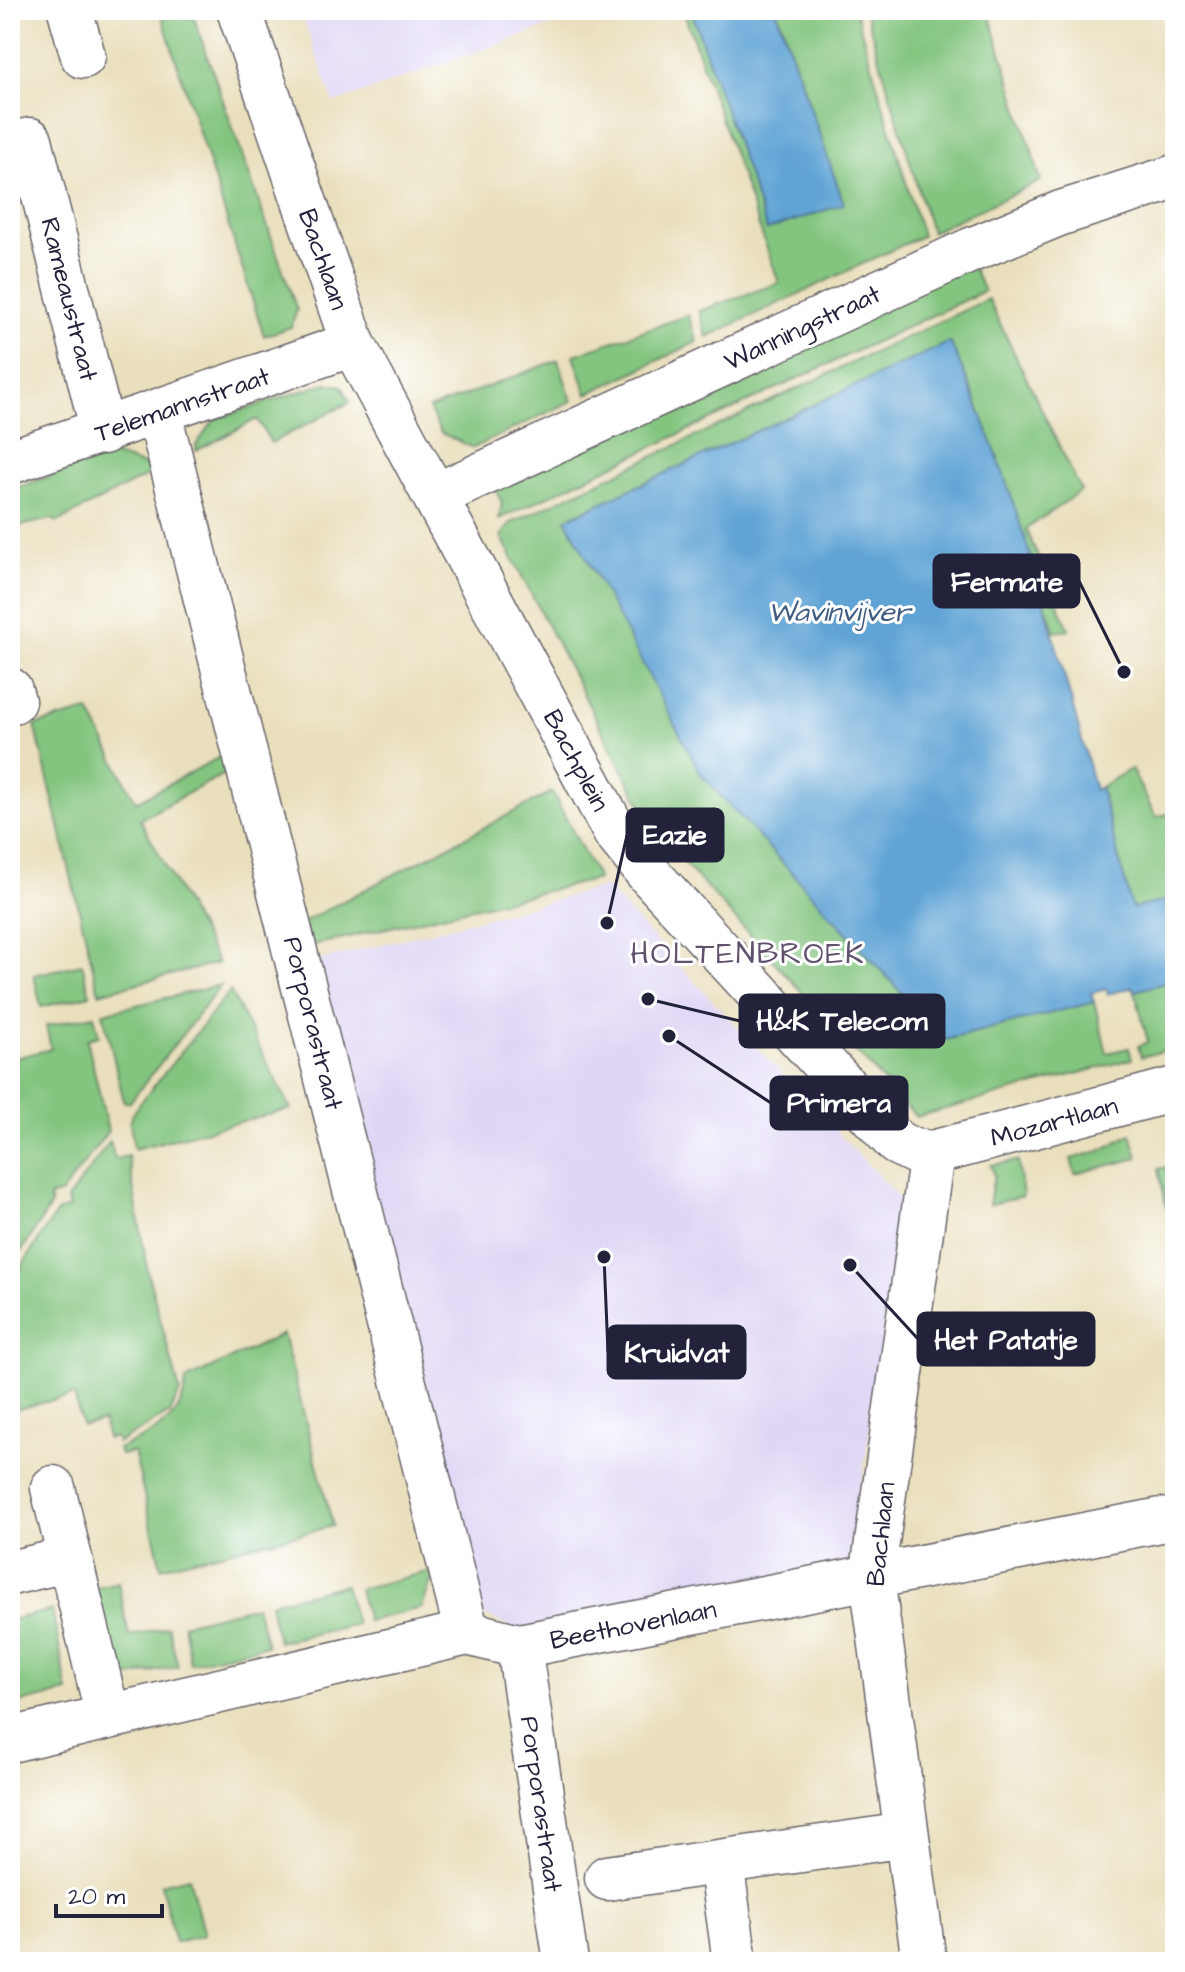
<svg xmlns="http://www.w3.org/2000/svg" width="1185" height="1972" viewBox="0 0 1185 1972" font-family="'Architects Daughter',sans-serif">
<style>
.built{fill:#dfd5f5}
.green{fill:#83c57f;stroke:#52745d;stroke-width:2}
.water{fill:#60a4d5;stroke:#416388;stroke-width:2}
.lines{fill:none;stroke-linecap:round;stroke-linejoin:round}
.minor-casing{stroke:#686468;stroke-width:47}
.minor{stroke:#fff;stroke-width:44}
.labels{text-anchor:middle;stroke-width:6;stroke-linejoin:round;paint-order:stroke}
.street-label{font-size:26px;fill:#22223b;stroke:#fff}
.water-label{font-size:28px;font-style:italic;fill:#3e5c80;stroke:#fff}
.quarter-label{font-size:30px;letter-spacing:2px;fill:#60516d;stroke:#fff}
.leader{fill:none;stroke:#22223b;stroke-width:3}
.callout-dot{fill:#22223b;stroke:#fff;stroke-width:3}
.callout{fill:#22223b;stroke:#22223b;stroke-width:3}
.callout-label{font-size:28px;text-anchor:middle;font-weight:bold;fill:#fff}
</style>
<rect width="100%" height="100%" fill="#fff"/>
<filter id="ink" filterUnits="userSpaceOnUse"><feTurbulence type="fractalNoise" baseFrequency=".0125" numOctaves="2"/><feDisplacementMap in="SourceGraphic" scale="16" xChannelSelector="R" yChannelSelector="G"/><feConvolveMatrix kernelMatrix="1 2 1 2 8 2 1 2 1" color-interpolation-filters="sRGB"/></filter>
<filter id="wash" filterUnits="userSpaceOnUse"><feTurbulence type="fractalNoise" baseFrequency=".006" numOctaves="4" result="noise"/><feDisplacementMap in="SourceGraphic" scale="32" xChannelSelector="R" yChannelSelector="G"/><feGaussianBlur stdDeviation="1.8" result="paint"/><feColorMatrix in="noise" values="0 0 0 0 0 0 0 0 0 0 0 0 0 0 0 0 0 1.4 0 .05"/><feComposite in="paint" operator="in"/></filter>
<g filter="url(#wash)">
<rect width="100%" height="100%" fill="#e9dfbc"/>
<path class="built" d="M300,10H594L334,103Z
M605,887L903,1202L849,1569L520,1632L483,1614L314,962Z"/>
<path class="green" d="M160,10H191L297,310L291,327L264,336Z
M683,10H691L767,230L843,203L777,10H855L922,236L707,337L699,311L779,283Z
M865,10H988L1041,181L931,232Z
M968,258L984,291L499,519L502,503L492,482Z
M988,299L1081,491L1026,529L1069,629L1055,632L975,397L950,342L566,519L945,1040L1094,1002L1107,1053L1129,1048L1132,1059L916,1117L654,830L501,536L511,523Z
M688,315L697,342L587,394L574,355Z
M558,360L572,401L473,448L441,433L429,409Z
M326,383L342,386L350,402L271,443L257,419L196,451V445L215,419Z
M112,455L145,465L150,474L58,522L52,519L10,528V490Z
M89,711L136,802L231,751L235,768L140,819L218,963L99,993L35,725Z
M1131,769L1156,817L1175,812V899L1132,908L1100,787Z
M552,792L598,879L309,946L303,922Z
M82,964L90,995L41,1007L34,975Z
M1175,980V1048L1141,1057L1138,1046L1148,1042L1135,991Z
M221,985L130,1102H124L103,1013Z
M230,991L291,1109L134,1149L130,1123L134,1111Z
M94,1015L99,1036L87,1039L108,1131L62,1193L49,1197L51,1205L10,1269V1059L51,1049L46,1026Z
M1131,1134L1138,1158L1075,1174L1071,1159L1100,1151Z
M110,1141L115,1159L128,1156L148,1274L180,1392L170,1413L117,1443L115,1437L107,1439L103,1421L82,1426L74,1395L10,1411V1284L57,1212L69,1208L67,1200Z
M1018,1161L1023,1196L989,1205L994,1174L991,1165Z
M1175,1165V1254L1159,1169Z
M283,1334L333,1526L161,1567L134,1452L120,1455L118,1449C152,1435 185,1420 186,1380Z
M431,1571L432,1578L422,1608L367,1621L359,1589Z
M118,1582L129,1636L168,1627L178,1666L112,1681L89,1589Z
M345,1585L356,1624L278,1642L270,1603Z
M256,1606L267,1645L190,1663L183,1624Z
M52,1610L68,1692L10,1705V1620Z
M189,1877L204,1935L175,1942L161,1884Z"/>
<path class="water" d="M691,10H776L844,204L767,230Z
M950,342C1017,486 1055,639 1095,790L1100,787L1132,908L1175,899V980L1135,991L1133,987L1108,994L1107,989L1091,993L1094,1002L945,1040L701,774L566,519Z"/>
</g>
<g filter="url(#ink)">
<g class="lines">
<g class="minor-casing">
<path id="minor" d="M70,10L83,56
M239,10L353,344L615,832L648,873L897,1143L914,1151L932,1153L1175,1089
M10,145L30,140L103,432
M159,413L467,1633
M10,462L353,344
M437,495L971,250L1061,213L1175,177
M10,690L13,701
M53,1488L108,1717
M10,1573L70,1559
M519,1646L566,1962
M10,1740L467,1633L519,1646L1161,1520
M721,1862L735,1962
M607,1878L906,1835
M924,1962L872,1578L932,1153"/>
</g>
<use href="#minor" class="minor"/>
</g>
</g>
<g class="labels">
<g class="street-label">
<text transform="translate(324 259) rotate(71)" y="9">Bachlaan</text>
<text transform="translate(70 299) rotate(76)" y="9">Rameaustraat</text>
<text transform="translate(802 327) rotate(-25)" y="9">Wanningstraat</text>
<text transform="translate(182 404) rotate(-19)" y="9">Telemannstraat</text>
<text transform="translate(577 760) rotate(62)" y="9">Bachplein</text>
<text transform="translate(314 1023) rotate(76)" y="9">Porporastraat</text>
<text transform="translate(1054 1121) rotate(-15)" y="9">Mozartlaan</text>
<text transform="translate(880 1534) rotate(-84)" y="9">Bachlaan</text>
<text transform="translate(633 1624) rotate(-11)" y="9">Beethovenlaan</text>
<text transform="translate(542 1804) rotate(82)" y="9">Porporastraat</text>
</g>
<g class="water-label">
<text x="839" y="621">Wavinvijver</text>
</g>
<g class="quarter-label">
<text x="748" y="963">HOLTENBROEK</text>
</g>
</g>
<path class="leader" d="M1124 672L1079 581M607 923L627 835M648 999L740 1021M669 1036L771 1103M850 1265L918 1339M604 1257L608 1352"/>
<g class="callout-dot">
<circle cx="1124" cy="672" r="8"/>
<circle cx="607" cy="923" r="8"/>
<circle cx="648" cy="999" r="8"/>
<circle cx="669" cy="1036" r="8"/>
<circle cx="850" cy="1265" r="8"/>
<circle cx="604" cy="1257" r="8"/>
</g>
<g class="callout">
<rect x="934" y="555" width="145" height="52" rx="8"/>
<rect x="627" y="809" width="96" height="52" rx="8"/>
<rect x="740" y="995" width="204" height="52" rx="8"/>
<rect x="771" y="1077" width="136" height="52" rx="8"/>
<rect x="918" y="1313" width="176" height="52" rx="8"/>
<rect x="608" y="1326" width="137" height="52" rx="8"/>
</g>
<g class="callout-label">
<text x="1007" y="591">Fermate</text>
<text x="675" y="844">Eazie</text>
<text x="842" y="1030">H&amp;K Telecom</text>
<text x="839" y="1112">Primera</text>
<text x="1006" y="1349">Het Patatje</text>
<text x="677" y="1362">Kruidvat</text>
</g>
<rect width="1185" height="1972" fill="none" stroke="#fff" stroke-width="40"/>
<path d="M56 1904v12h106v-12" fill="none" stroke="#22223b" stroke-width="4"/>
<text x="68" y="1904" font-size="24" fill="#22223b" stroke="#ffffff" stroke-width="6" paint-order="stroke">20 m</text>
</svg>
